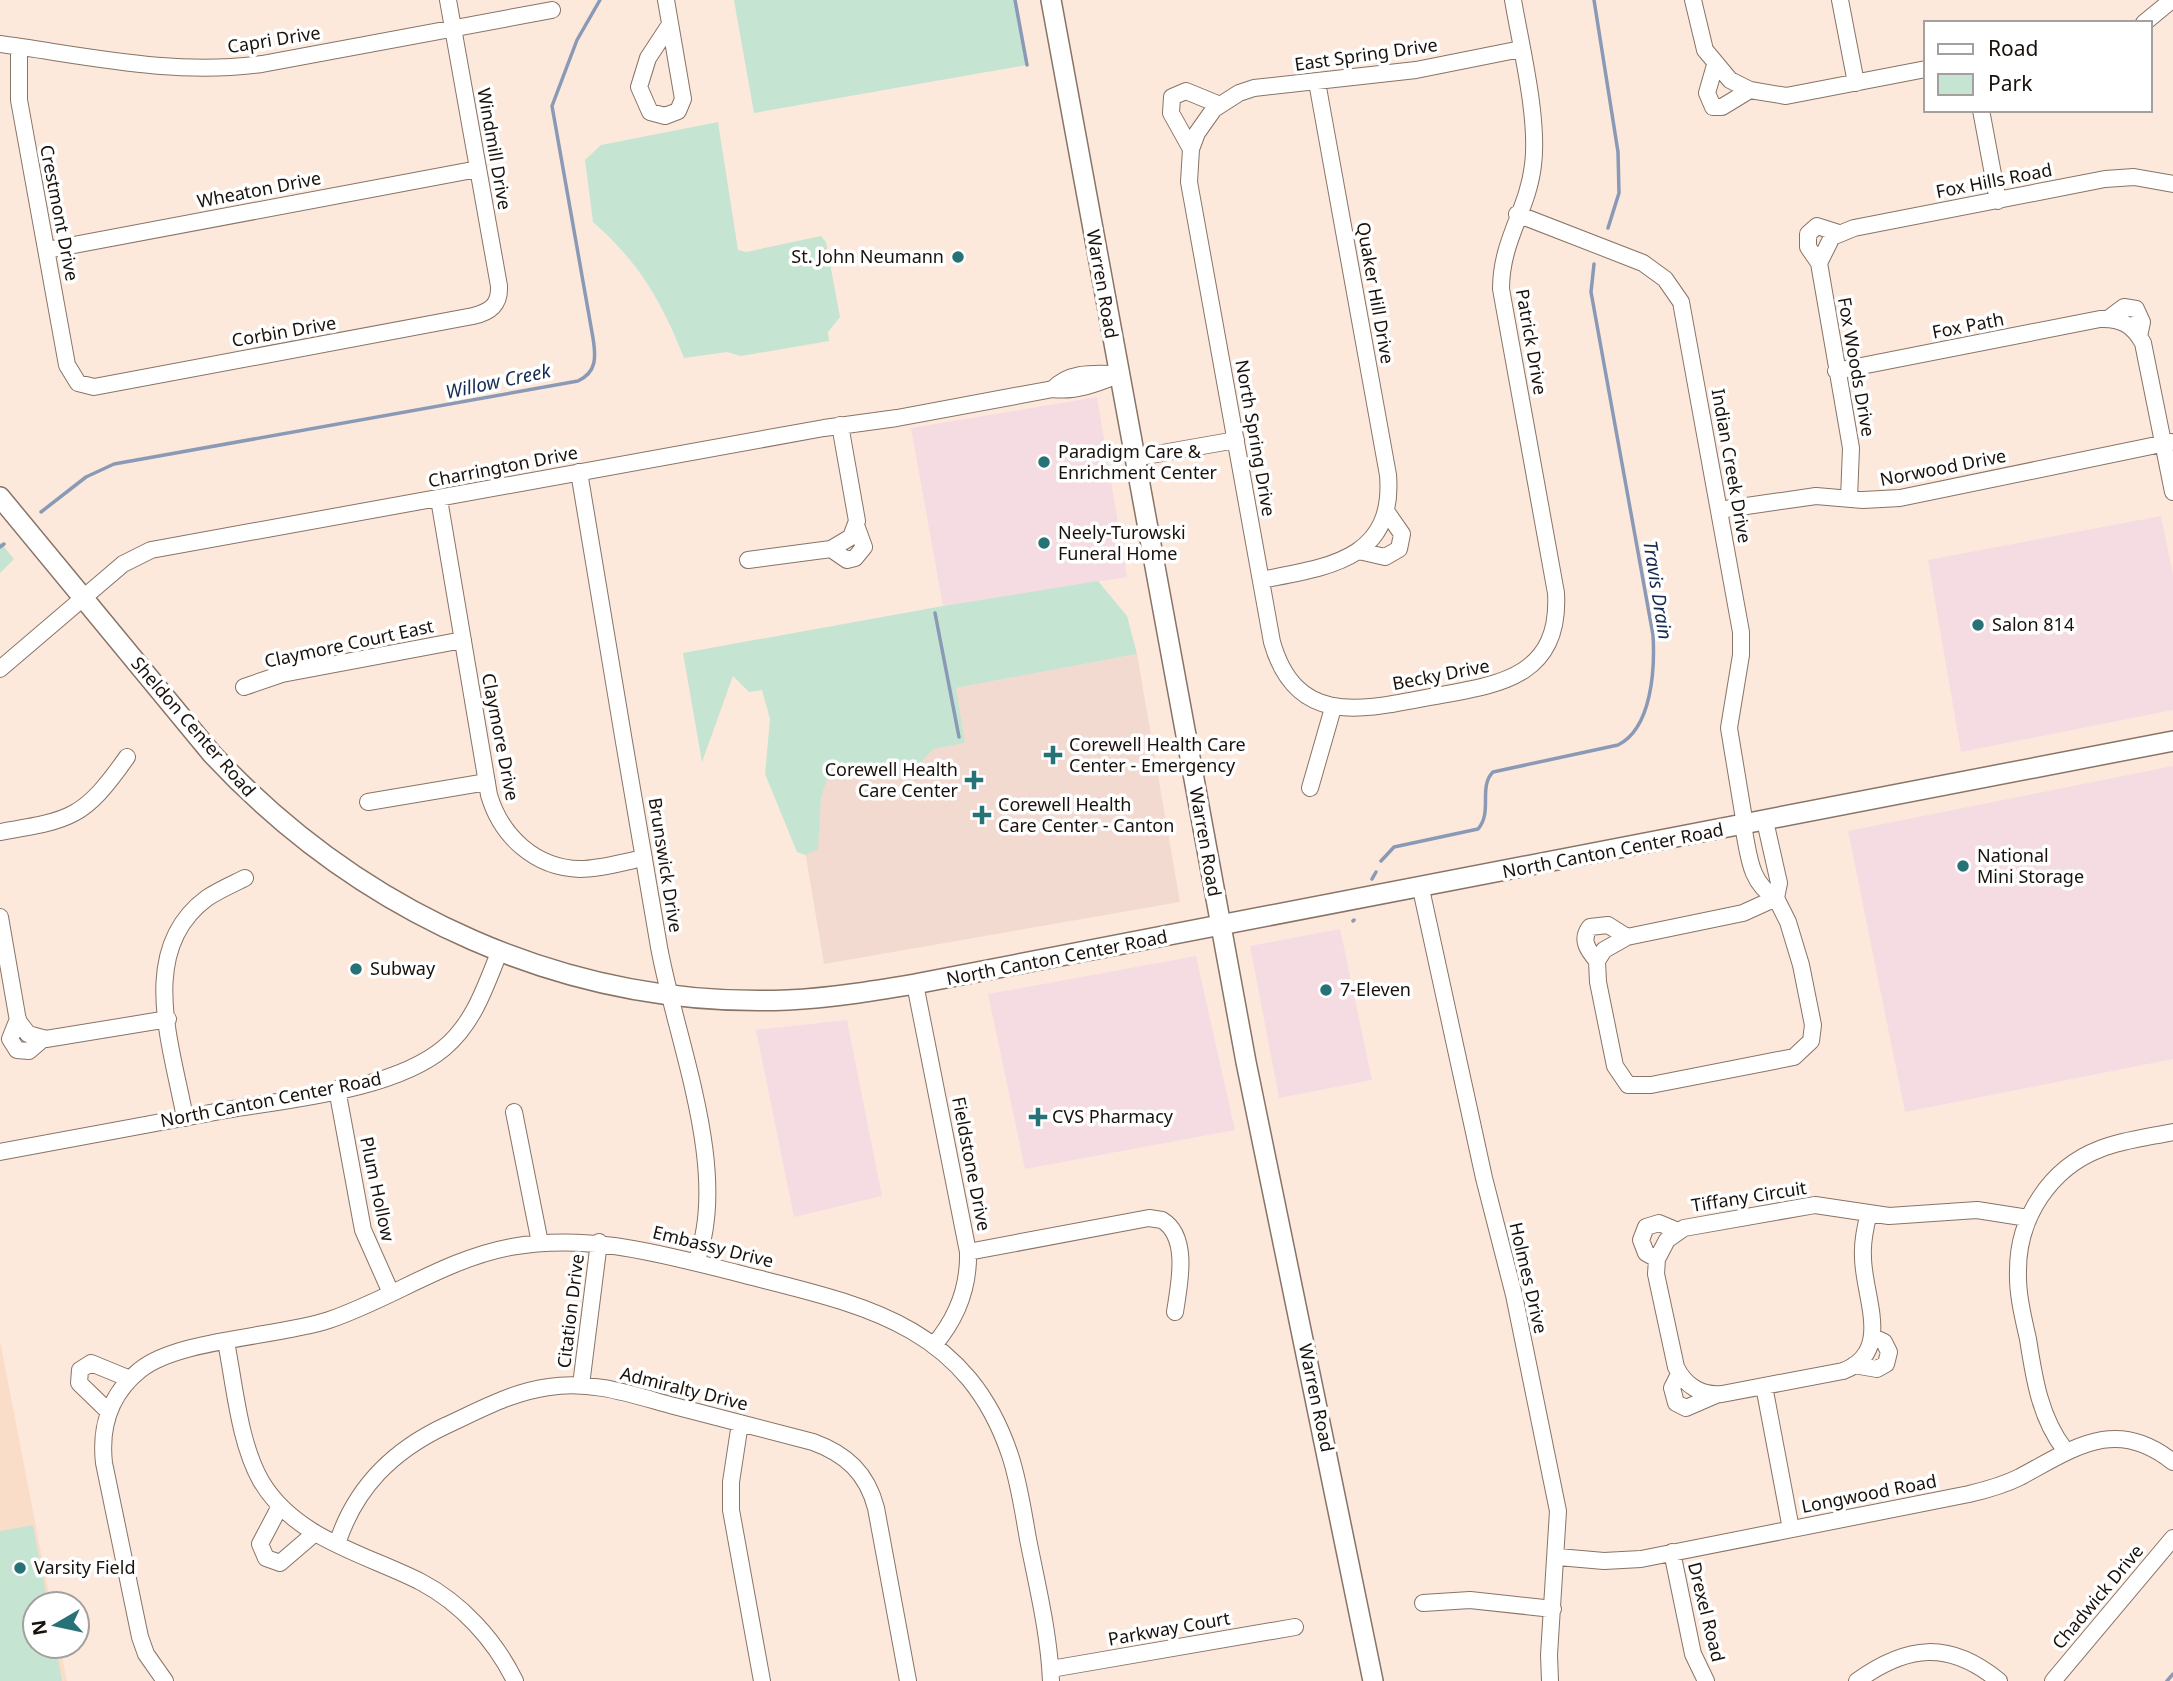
<svg xmlns="http://www.w3.org/2000/svg" width="2173" height="1681" viewBox="0 0 2173 1681" font-family="'Noto Sans',sans-serif">
<style>
.commercial{fill:#f5dce3}
.built{fill:#faddc8}
.medical{fill:#f2dad0}
.green{fill:#c5e5d2}
.lines{fill:none;stroke-linecap:round;stroke-linejoin:round}
.stream{stroke:#8a9ab6;stroke-width:3.5}
.minor-casing{stroke:#887466;stroke-width:18}
.major-casing{stroke:#887466;stroke-width:22}
.minor{stroke:#fff;stroke-width:16}
.major{stroke:#fff;stroke-width:19}
.poi-dot{fill:#277276;stroke:#fff;stroke-width:2.5}
.labels{text-anchor:middle;stroke-width:7;stroke-linejoin:round;paint-order:stroke}
.street-label{font-size:18px;fill:#19120c;stroke:#fff}
.poi-label{font-size:18px;fill:#19120c;stroke:#fff;text-anchor:start}
.water-label{font-size:19px;font-style:italic;fill:#152a51;stroke:#fff}
</style>
<rect width="100%" height="100%" fill="#fce9dc"/>
<path class="commercial" d="M1097,397L1127,577L943,606L911,428Z
M2161,516L2173,575V710L1961,752L1928,560Z
M2173,766V1059L1905,1112L1848,831Z
M1340,929L1372,1080L1279,1098L1250,946Z
M1196,956L1235,1130L1025,1169L988,994Z
M847,1020L882,1196L794,1217L756,1030Z"/>
<path class="built" d="M0,1341L51,1604H35V1646H60L67,1681H0Z"/>
<path class="medical" d="M1137,654L1180,902L824,964L792,774L964,743L955,688Z"/>
<path class="green" d="M734,0H1015L1027,65L754,113Z
M718,122L738,250L746,252L821,236L826,242L840,317L828,332L829,341L741,356L727,352L684,358C662,302 639,262 593,222L585,160L601,145Z
M0,542L14,559L0,573Z
M1098,581L1127,616L1137,654L956,688L965,743L933,749L906,779L874,768H831L821,797L818,849L805,855L797,852L765,774L770,719L762,690L749,692L733,676L702,762L683,653L943,606Z
M33,1525L48,1604H35V1646H56L62,1681H0V1531Z"/>
<g class="lines">
<path class="stream" d="M1015,0L1027,65
M1594,0L1618,152L1619,193L1608,228
M41,512L86,477L114,464L578,381C597,372 596,357 593,338L552,106L577,40L600,0
M0,547L4,544
M935,613L959,737
M1381,861L1394,847L1478,829C1493,812 1478,787 1493,772L1618,745C1652,728 1655,669 1653,635L1591,292L1594,264
M1372,879L1376,872
M1353,921L1354,920
M2167,1681L2173,1674"/>
<g class="minor-casing">
<path id="minor" d="M666,0L683,99L678,111L665,116L650,112L639,87L648,58L669,26
M1513,0C1521,47 1539,119 1533,165C1528,210 1501,240 1501,289L1556,593C1561,679 1496,685 1430,697C1362,710 1296,727 1272,642L1189,182L1191,149L1197,133L1214,109L1239,93L1254,88L1416,70L1521,49
M1693,0L1705,50L1730,80L1750,90L1786,96L1926,69
M1840,0L1856,83
M2144,23L2172,0
M0,44C88,56 173,76 262,64L552,10
M19,47V100L67,365L78,383L94,387L473,316C490,312 500,305 499,286L448,0
M1715,65L1707,93L1713,107H1722L1750,90
M1981,110L1998,201
M1191,149L1171,113L1172,97L1186,91L1220,105
M1517,214L1643,263L1665,279L1681,302L1741,632V655L1729,728L1745,825
M47,250L478,169
M1819,263L1808,247V234L1817,226L1839,233
M2108,319L2124,307L2136,309L2142,322L2139,336
M1836,371L2100,319C2121,318 2133,325 2143,343L2173,492
M1053,389C1068,373 1090,373 1112,374
M1134,458L1236,440
M579,472C606,630 631,789 659,947C676,1041 731,1171 696,1262
M439,499L489,795C501,836 535,868 580,869C601,869 623,862 644,858
M1849,499L1851,448L1819,263L1832,237L1854,228L2105,179L2134,177L2173,184
M1719,510L1816,496L1863,500L1900,498L2171,442
M831,549L847,560L855,558L864,547L856,525
M1359,551L1385,557L1399,549L1402,534L1386,511
M748,560L831,549L851,537L857,521L840,425
M1261,580C1326,567 1395,561 1388,475L1317,82
M0,669L123,564L151,550L824,428L897,418L1053,389C1076,392 1098,383 1118,375
M244,687L282,674L463,640
M1310,788L1333,708
M368,802L487,782
M1765,821L1779,883L1776,898L1788,922L1801,965L1813,1025L1811,1041L1794,1057L1651,1085H1628L1615,1066L1598,982L1597,961L1604,950L1627,937L1743,913L1776,898
M1743,826C1749,854 1749,883 1776,898
M0,832C72,820 84,818 127,757
M1421,889L1484,1178L1514,1295L1558,1511L1549,1655L1550,1681
M0,917L18,1021L28,1034L46,1039L168,1019
M1597,961C1588,950 1580,940 1590,927L1608,925L1627,937
M915,984L968,1252C969,1288 957,1318 934,1345
M18,1019L10,1039L17,1050L29,1051L43,1039
M337,1089L363,1230L391,1293
M514,1112L540,1243
M185,1118C172,1046 136,950 207,898C219,890 233,884 245,878
M0,1152C75,1138 150,1124 226,1110C290,1099 394,1090 444,1048C474,1023 485,987 499,953
M1869,1213C1865,1228 1862,1242 1863,1257C1863,1296 1894,1352 1843,1371L1722,1394C1702,1396 1685,1386 1676,1367L1656,1274L1657,1259L1667,1240L1684,1228L1815,1205L1889,1216L1977,1210L2028,1218
M968,1252L1149,1218L1162,1220C1190,1237 1179,1285 1175,1312
M1657,1259L1646,1253L1641,1240L1646,1227L1659,1223L1678,1231
M226,1342C235,1387 239,1442 261,1481C295,1539 366,1554 421,1582C461,1603 495,1640 515,1681
M1854,1365L1877,1369L1886,1364L1889,1352L1884,1342L1873,1337
M1679,1374L1672,1388L1676,1403L1686,1408L1716,1395
M581,1385L599,1242
M1764,1386L1791,1529
M109,1412L79,1383L80,1370L91,1363L130,1379
M740,1423L731,1482V1510L762,1681
M2065,1450C2040,1418 2034,1378 2028,1339C2023,1317 2017,1293 2018,1270C2018,1218 2050,1168 2100,1149C2123,1140 2149,1137 2173,1132
M280,1506L260,1544L266,1558L280,1563L315,1533
M337,1544C355,1488 392,1451 445,1426C478,1411 511,1392 549,1387C592,1380 633,1395 674,1406C720,1418 767,1430 813,1442C846,1454 867,1473 876,1508L908,1681
M1672,1552L1693,1654L1706,1681
M1558,1557L1604,1561L1641,1559L1969,1494C1986,1490 2004,1485 2020,1477C2074,1448 2116,1416 2173,1462
M1423,1603L1470,1600L1553,1609
M1051,1669L1295,1627
M165,1681L146,1654L140,1637L104,1463C100,1427 110,1394 140,1370C178,1339 278,1337 329,1320C391,1299 446,1259 511,1247C590,1233 661,1254 737,1273C857,1304 965,1321 1010,1455C1019,1482 1023,1511 1028,1539C1037,1585 1049,1633 1051,1681
M1857,1681C1907,1645 1949,1640 1999,1681
M2053,1681L2173,1538"/>
</g>
<g class="major-casing">
<path id="major" d="M1051,0L1246,1062L1373,1681
M0,497L212,754C361,914 568,1009 788,1000C831,998 873,991 915,984L2173,741"/>
</g>
<use href="#minor" class="minor"/>
<use href="#major" class="major"/>
</g>
<g class="poi-dot">
<circle cx="958" cy="257" r="7"/>
<circle cx="1044" cy="462" r="7"/>
<circle cx="1044" cy="543" r="7"/>
<circle cx="1978" cy="625" r="7"/>
<path d="M1049.5 744.5h7v7h7v7h-7v7h-7v-7h-7v-7h7z"/>
<path d="M970.5 769.5h7v7h7v7h-7v7h-7v-7h-7v-7h7z"/>
<path d="M978.5 804.5h7v7h7v7h-7v7h-7v-7h-7v-7h7z"/>
<circle cx="1963" cy="866" r="7"/>
<circle cx="356" cy="969" r="7"/>
<circle cx="1326" cy="990" r="7"/>
<path d="M1034.5 1106.5h7v7h7v7h-7v7h-7v-7h-7v-7h7z"/>
<circle cx="20" cy="1568" r="7"/>
</g>
<g class="labels">
<g class="street-label">
<text transform="translate(274 40) rotate(-9)" y="6">Capri Drive</text>
<text transform="translate(1366 55) rotate(-8)" y="6">East Spring Drive</text>
<text transform="translate(494 149) rotate(80)" y="6">Windmill Drive</text>
<text transform="translate(1994 181) rotate(-11)" y="6">Fox Hills Road</text>
<text transform="translate(259 190) rotate(-11)" y="6">Wheaton Drive</text>
<text transform="translate(59 213) rotate(79)" y="6">Crestmont Drive</text>
<text transform="translate(1102 284) rotate(80)" y="6">Warren Road</text>
<text transform="translate(1375 293) rotate(80)" y="6">Quaker Hill Drive</text>
<text transform="translate(1968 326) rotate(-11)" y="6">Fox Path</text>
<text transform="translate(284 332) rotate(-10)" y="6">Corbin Drive</text>
<text transform="translate(1531 342) rotate(80)" y="6">Patrick Drive</text>
<text transform="translate(1856 367) rotate(80)" y="6">Fox Woods Drive</text>
<text transform="translate(1255 438) rotate(80)" y="6">North Spring Drive</text>
<text transform="translate(1731 466) rotate(80)" y="6">Indian Creek Drive</text>
<text transform="translate(503 467) rotate(-11)" y="6">Charrington Drive</text>
<text transform="translate(1943 468) rotate(-11)" y="6">Norwood Drive</text>
<text transform="translate(349 644) rotate(-12)" y="6">Claymore Court East</text>
<text transform="translate(1441 675) rotate(-11)" y="6">Becky Drive</text>
<text transform="translate(193 727) rotate(49)" y="6">Sheldon Center Road</text>
<text transform="translate(500 737) rotate(79)" y="6">Claymore Drive</text>
<text transform="translate(1205 842) rotate(80)" y="6">Warren Road</text>
<text transform="translate(1613 851) rotate(-11)" y="6">North Canton Center Road</text>
<text transform="translate(665 865) rotate(81)" y="6">Brunswick Drive</text>
<text transform="translate(1057 958) rotate(-11)" y="6">North Canton Center Road</text>
<text transform="translate(271 1100) rotate(-11)" y="6">North Canton Center Road</text>
<text transform="translate(971 1164) rotate(79)" y="6">Fieldstone Drive</text>
<text transform="translate(377 1189) rotate(78)" y="6">Plum Hollow</text>
<text transform="translate(1749 1197) rotate(-9)" y="6">Tiffany Circuit</text>
<text transform="translate(713 1247) rotate(14)" y="6">Embassy Drive</text>
<text transform="translate(1528 1278) rotate(77)" y="6">Holmes Drive</text>
<text transform="translate(571 1311) rotate(-83)" y="6">Citation Drive</text>
<text transform="translate(684 1389) rotate(14)" y="6">Admiralty Drive</text>
<text transform="translate(1316 1398) rotate(78)" y="6">Warren Road</text>
<text transform="translate(1869 1494) rotate(-11)" y="6">Longwood Road</text>
<text transform="translate(2098 1597) rotate(-50)" y="6">Chadwick Drive</text>
<text transform="translate(1706 1612) rotate(76)" y="6">Drexel Road</text>
<text transform="translate(1169 1629) rotate(-10)" y="6">Parkway Court</text>
</g>
<g class="poi-label">
<text x="944" y="263" text-anchor="end">St. John Neumann</text>
<text x="1058" y="458">Paradigm Care &amp;<tspan x="1058" dy="21">Enrichment Center</tspan></text>
<text x="1058" y="539">Neely-Turowski<tspan x="1058" dy="21">Funeral Home</tspan></text>
<text x="1992" y="631">Salon 814</text>
<text x="1069" y="751">Corewell Health Care<tspan x="1069" dy="21">Center - Emergency</tspan></text>
<text x="958" y="776" text-anchor="end">Corewell Health<tspan x="958" dy="21">Care Center</tspan></text>
<text x="998" y="811">Corewell Health<tspan x="998" dy="21">Care Center - Canton</tspan></text>
<text x="1977" y="862">National<tspan x="1977" dy="21">Mini Storage</tspan></text>
<text x="370" y="975">Subway</text>
<text x="1340" y="996">7-Eleven</text>
<text x="1052" y="1123">CVS Pharmacy</text>
<text x="34" y="1574">Varsity Field</text>
</g>
<g class="water-label">
<text transform="translate(498 381) rotate(-12)" y="7">Willow Creek</text>
<text transform="translate(1658 590) rotate(81)" y="7">Travis Drain</text>
</g>
</g>
<rect x="1924" y="21" width="228" height="91" fill="#ffffff" stroke="#a3a09e" stroke-width="2"/>
<rect x="1938" y="44" width="35" height="10" fill="#ffffff" stroke="#a3a09e" stroke-width="2"/>
<text x="1988" y="56" font-size="21" fill="#19120c">Road</text>
<rect x="1938" y="74" width="35" height="21" fill="#c5e5d2" stroke="#a3a09e" stroke-width="2"/>
<text x="1988" y="91" font-size="21" fill="#19120c">Park</text>
<g transform="translate(56 1625) rotate(261)"><circle r="33" fill="#ffffff" stroke="#a3a09e" stroke-width="2"/>
<path d="M0-5L12 26L0 18L-12 26Z" fill="#277276"/>
<text y="-10" font-size="19" font-weight="bold" text-anchor="middle" fill="#19120c">N</text>
</g>
</svg>
